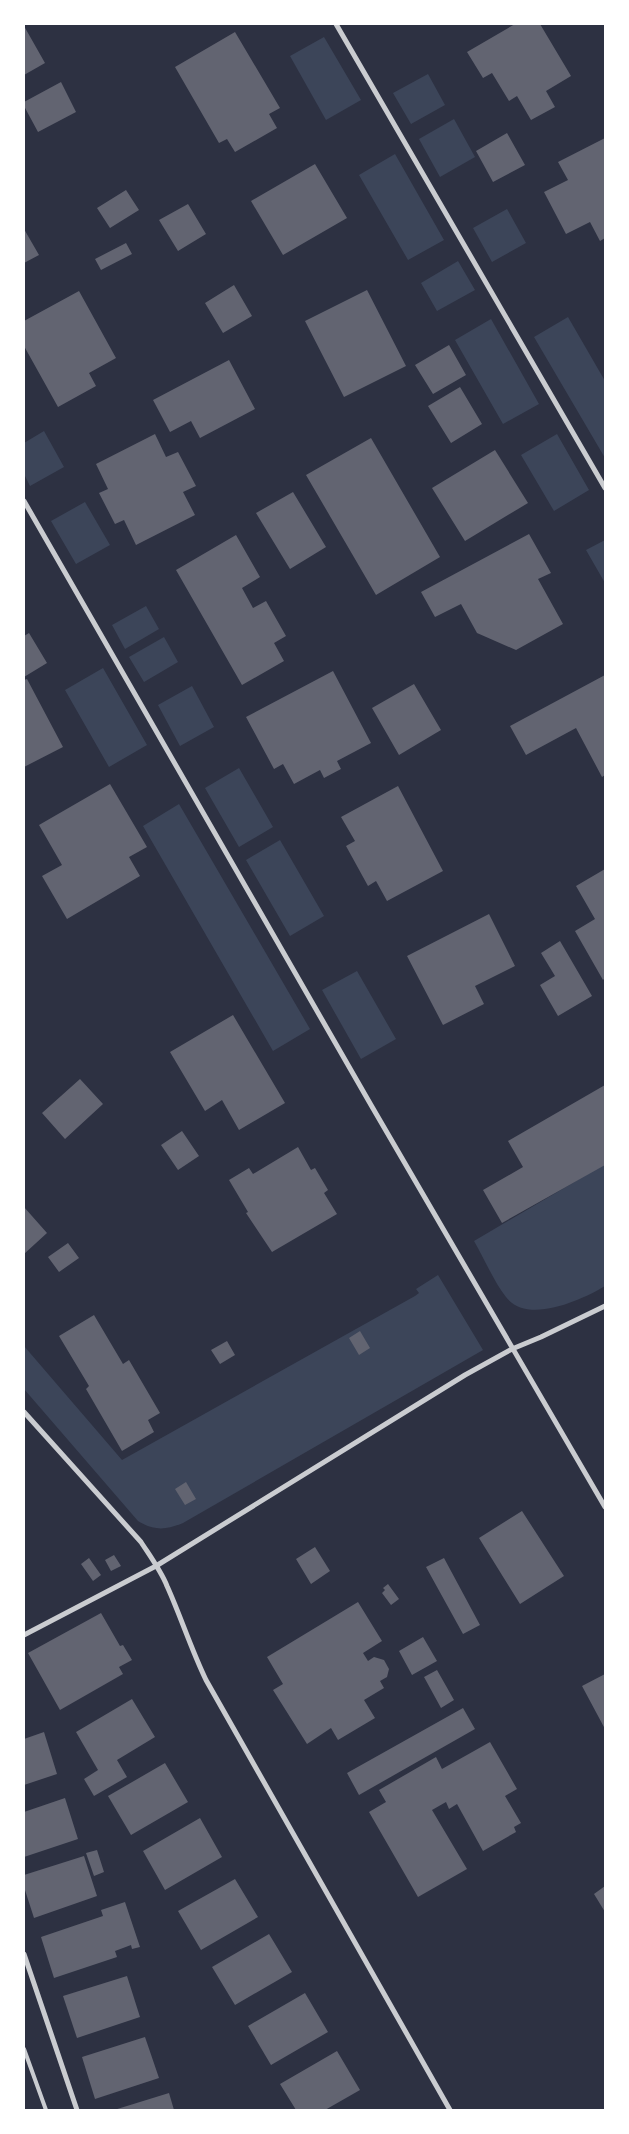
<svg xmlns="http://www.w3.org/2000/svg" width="629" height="2134" viewBox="0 0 629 2134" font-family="'Roboto Condensed',sans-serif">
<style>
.green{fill:#3c4559}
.building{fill:#626471}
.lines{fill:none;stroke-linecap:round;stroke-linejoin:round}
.service{stroke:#caccd0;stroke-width:4}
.minor{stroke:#caccd0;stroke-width:5}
</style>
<rect width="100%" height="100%" fill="#2d3142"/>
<path class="green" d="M324,37L361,100L326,120L290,56Z
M428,74L445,105L411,124L393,93Z
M454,119L475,157L440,177L419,139Z
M395,154L444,240L408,260L359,175Z
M507,209L526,243L492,262L473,228Z
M458,261L475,290L437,311L421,283Z
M568,317L605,381V458L534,337Z
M491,319L539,404L503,424L455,340Z
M44,431L64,467L30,486L24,474V443Z
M557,434L589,490L554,511L521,455Z
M85,502L110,545L76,564L51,521Z
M605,540V583L586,550Z
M146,606L159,629L125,649L112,625Z
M164,637L178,662L144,682L129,657Z
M103,668L147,745L109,767L65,690Z
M192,686L214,727L180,746L158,705Z
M239,768L273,827L239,847L205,788Z
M179,804L310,1029L273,1051L143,826Z
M280,840L324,916L290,936L246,860Z
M357,971L396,1039L361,1059L322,990Z
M605,1164V1286C582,1300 527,1325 506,1297C494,1282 484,1258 474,1241Z
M438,1275L483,1350L183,1523C166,1530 154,1531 138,1521L24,1389V1346L122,1460L415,1296L419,1293L416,1289Z"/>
<path class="building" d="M515,24H540L571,76L546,91L555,107L531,120L517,96L509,101L492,73L483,78L467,52Z
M24,26L45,63L24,75Z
M235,32L280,108L269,114L277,128L235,152L227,139L219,143L175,67Z
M61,82L76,112L38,132L24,106V102Z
M507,133L525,165L493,182L476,151Z
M605,138V238L600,241L590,222L566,234L544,192L568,180L558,162Z
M315,164L347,218L283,255L251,201Z
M126,190L139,210L110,228L97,208Z
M188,204L206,234L178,251L159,220Z
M24,229L39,255L24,263Z
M126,243L132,254L101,270L95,259Z
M234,285L252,316L223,333L205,303Z
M367,290L406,366L344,397L305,321Z
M79,291L116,358L89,373L96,386L58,407L24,346V321Z
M449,345L466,375L433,394L415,365Z
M229,360L255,409L200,438L191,421L170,432L153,400Z
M460,387L482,424L451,443L428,406Z
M155,434L166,457L178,452L196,486L183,492L195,515L136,545L124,520L115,524L99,493L108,489L96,464Z
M371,438L440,557L376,595L306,475Z
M495,450L528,503L465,541L432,488Z
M293,492L326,547L290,569L256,513Z
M529,534L551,573L538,579L563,624L516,650L477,633L461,604L435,617L421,592Z
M236,535L260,577L242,588L253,608L266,601L286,636L274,643L284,661L242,685L176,570Z
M29,633L47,663L24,677V636Z
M333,671L371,743L337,761L341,769L324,778L320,770L294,784L283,764L274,769L246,717Z
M605,675V775L602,777L576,728L526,755L510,726Z
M27,679L63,747L24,767V680Z
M414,684L441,730L399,755L372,708Z
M110,784L147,847L129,857L140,876L67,919L42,876L62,865L39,825Z
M398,786L443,871L387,901L376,881L368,886L346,846L355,841L341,817Z
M605,869V978L603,980L575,931L595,919L576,886Z
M489,914L515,966L475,986L484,1004L443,1025L407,956Z
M560,941L592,996L558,1016L540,985L555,976L541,953Z
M233,1015L285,1103L239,1130L222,1100L205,1111L170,1052Z
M80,1079L103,1104L65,1139L42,1113Z
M605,1085V1165L502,1223L483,1190L523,1167L508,1141Z
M182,1131L199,1156L178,1170L161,1145Z
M298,1147L311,1170L315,1168L328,1190L324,1193L337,1214L272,1252L246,1213L248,1212L229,1180L249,1168L253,1174Z
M24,1207L47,1233L24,1254Z
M68,1243L79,1258L59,1272L48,1257Z
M94,1315L123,1364L129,1360L160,1413L148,1420L154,1432L122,1451L86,1389L89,1386L59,1336Z
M360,1331L370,1348L359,1355L349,1338Z
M227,1341L235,1355L220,1364L211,1350Z
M186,1482L196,1499L185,1505L175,1489Z
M522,1511L564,1576L520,1604L479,1538Z
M315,1547L330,1571L311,1584L296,1559Z
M114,1555L121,1566L111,1571L105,1560Z
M89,1558L101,1575L93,1581L81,1564Z
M444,1558L480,1625L463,1634L426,1567Z
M388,1584L399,1599L391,1605L382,1593L385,1590L383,1588Z
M358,1602L382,1641L363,1653L368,1661L374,1657L384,1660L389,1669L387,1677L380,1681L384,1688L364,1700L375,1718L338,1740L331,1728L307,1744L273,1690L283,1684L267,1657Z
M101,1613L120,1646L123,1645L132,1660L119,1667L123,1674L60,1710L28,1653Z
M423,1637L437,1661L412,1675L399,1651Z
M437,1670L454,1700L441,1708L424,1677Z
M605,1674V1729L582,1686Z
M132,1699L155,1737L117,1760L127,1777L94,1796L84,1779L98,1770L76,1732Z
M463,1708L475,1729L359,1795L347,1773Z
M44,1732L57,1774L24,1785V1739Z
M490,1742L517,1789L505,1796L521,1823L514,1827L516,1832L483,1851L457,1804L449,1809L446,1802L432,1810L467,1869L418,1897L369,1812L386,1802L379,1790L436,1757L442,1769Z
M165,1763L188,1802L131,1835L108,1796Z
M65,1798L78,1839L24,1857V1812Z
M200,1818L222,1857L165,1890L143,1851Z
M97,1850L104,1872L94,1876L86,1853Z
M84,1856L97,1896L34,1918L24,1887V1875Z
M235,1879L258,1917L201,1950L178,1911Z
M605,1886V1912L594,1894Z
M125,1902L140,1947L132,1949L131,1945L115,1951L117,1957L54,1978L41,1937L103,1916L101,1910Z
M269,1934L292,1972L235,2005L212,1967Z
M127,1976L140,2017L77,2038L63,1996Z
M305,1993L328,2032L271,2065L248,2026Z
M145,2037L159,2078L95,2099L82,2057Z
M337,2051L360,2090L325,2110H296L280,2084Z
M169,2093L174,2110H114Z"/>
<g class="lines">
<path class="service" d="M24,2049L46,2110"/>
<path class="minor" d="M336,24L605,488
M24,501L371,1105L605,1507
M24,1412L141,1542C150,1556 161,1571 167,1586C181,1617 191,1649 206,1680L450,2110
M24,1635L156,1566L465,1375L512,1349L541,1337L605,1306
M24,1954L77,2110"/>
</g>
<rect width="629" height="2134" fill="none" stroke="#ffffff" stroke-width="50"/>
</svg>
